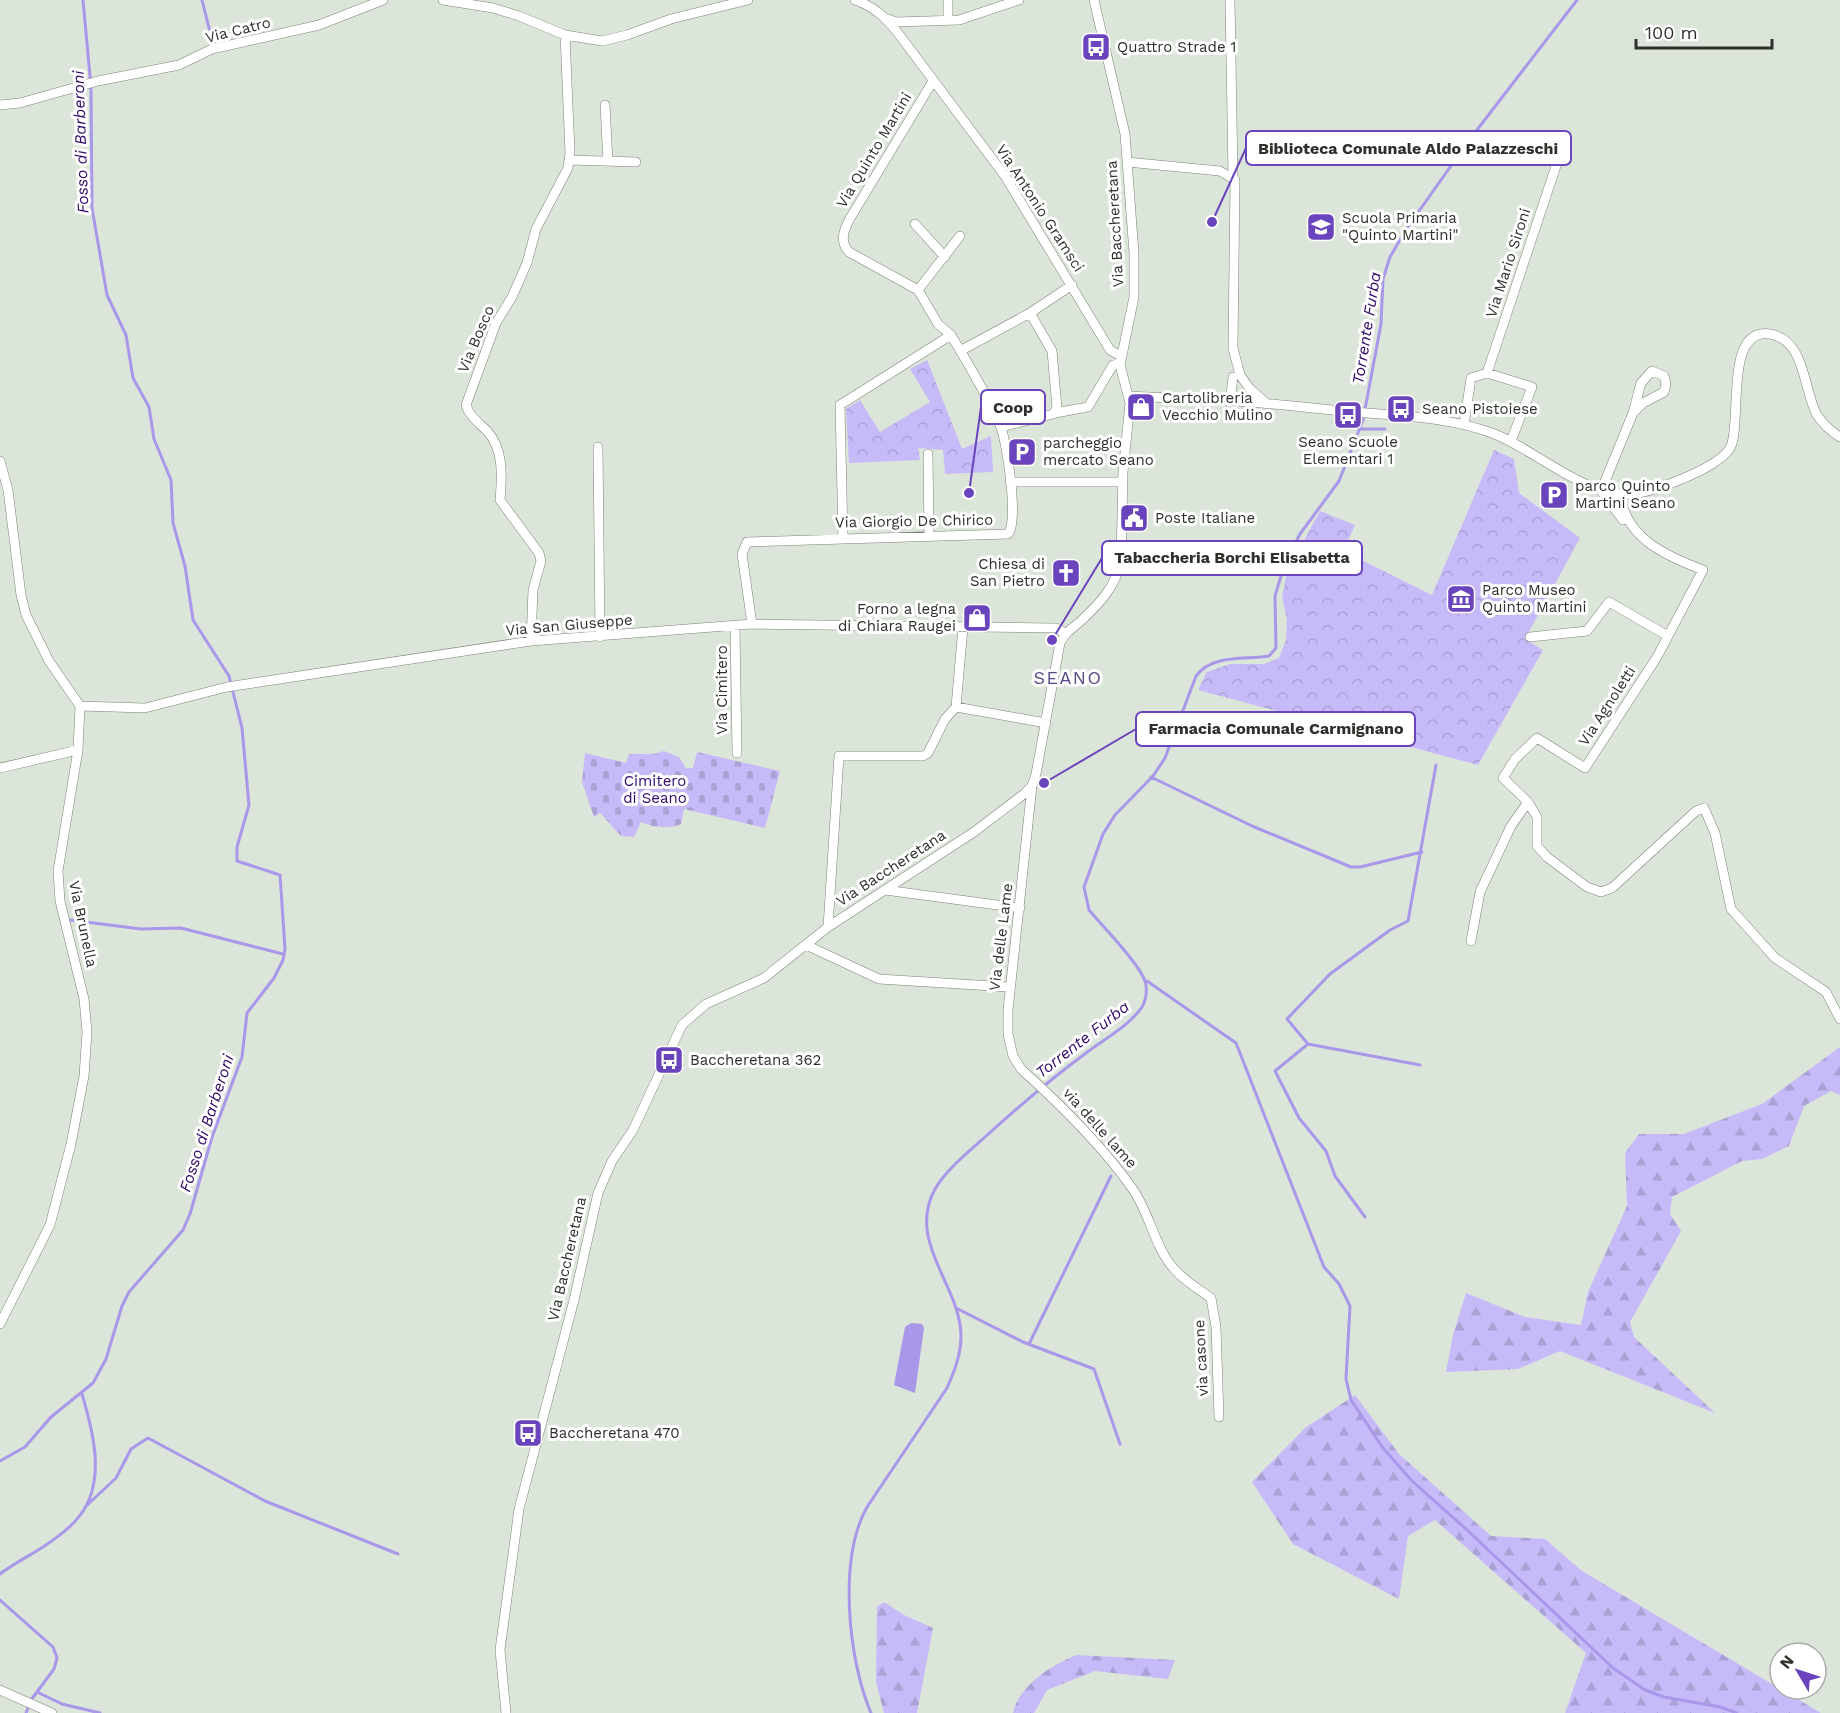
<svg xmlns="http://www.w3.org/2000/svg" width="1840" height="1713" viewBox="0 0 1840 1713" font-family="'Work Sans',sans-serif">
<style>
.forest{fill:url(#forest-firs)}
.cemetery{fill:url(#cemetery-stones)}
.park{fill:url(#park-crowns)}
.water{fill:#a998ea}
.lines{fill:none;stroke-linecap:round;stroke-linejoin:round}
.stream{stroke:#a998ea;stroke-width:3}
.minor-casing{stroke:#7c8378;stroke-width:10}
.minor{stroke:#fff;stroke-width:9}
.labels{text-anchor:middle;stroke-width:6;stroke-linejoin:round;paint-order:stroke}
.street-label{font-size:15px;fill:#2d302b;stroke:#fff}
.poi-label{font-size:15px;fill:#2d302b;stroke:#fff;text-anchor:start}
.park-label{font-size:15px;fill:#320a6b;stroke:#fff}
.water-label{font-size:16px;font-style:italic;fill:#310769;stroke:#fff}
.quarter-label{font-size:18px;letter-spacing:1.5px;fill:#574887;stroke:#fff}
.leader{fill:none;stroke:#6944bd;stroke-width:2}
.callout-dot{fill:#6944bd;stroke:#fff;stroke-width:2}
.callout{fill:#fff;stroke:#6944bd;stroke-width:2}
.callout-label{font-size:16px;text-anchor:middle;font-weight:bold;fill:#2d302b}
</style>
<defs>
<pattern id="forest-firs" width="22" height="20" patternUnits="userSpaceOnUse" patternTransform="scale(1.5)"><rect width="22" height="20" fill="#c6bbf8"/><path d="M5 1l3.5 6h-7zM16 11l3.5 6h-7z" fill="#aaa1d5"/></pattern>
<pattern id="cemetery-stones" width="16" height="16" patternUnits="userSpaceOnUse" patternTransform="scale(1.5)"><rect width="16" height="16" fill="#c6bbf8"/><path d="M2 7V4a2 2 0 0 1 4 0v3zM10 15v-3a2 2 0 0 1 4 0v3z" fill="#aaa1d5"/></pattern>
<pattern id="park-crowns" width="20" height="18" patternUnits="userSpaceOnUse" patternTransform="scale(1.5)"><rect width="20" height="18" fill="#c6bbf8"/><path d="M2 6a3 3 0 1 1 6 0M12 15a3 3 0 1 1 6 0" fill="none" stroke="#aaa1d5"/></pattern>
</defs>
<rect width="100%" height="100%" fill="#dce5d9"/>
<path class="forest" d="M1840,1047V1095L1831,1091L1804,1106L1789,1146L1762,1159L1742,1161L1672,1197L1670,1214L1681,1231L1630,1322L1634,1337L1715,1413L1560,1351L1518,1369L1446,1372L1453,1335L1466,1293L1525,1317L1581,1325L1588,1292L1627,1206L1625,1153L1639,1134H1684L1762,1104Z
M1355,1395L1399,1454L1491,1536L1545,1539L1582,1571L1821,1713H1565L1586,1653L1435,1520L1408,1536L1399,1599L1293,1544L1252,1482L1305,1428Z
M884,1602L904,1615L933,1628L917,1713H884L876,1682L877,1607Z
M1076,1655L1175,1660L1168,1679L1095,1671L1047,1690L1034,1713H1013C1020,1684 1051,1666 1076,1655Z"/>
<path class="cemetery" d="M664,751L679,757L686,768H693L697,752L780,771L765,828L684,809L681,824C669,829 655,828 641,822L634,837L621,836L600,813L594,817L582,782L585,753L626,763L629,754H653Z"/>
<path class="park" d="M927,360L962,449L991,436L993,472L945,474L943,450L918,448L920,460L849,463L846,409L860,400L880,432L930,402L910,369Z
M1494,450L1514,459L1519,493L1580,538L1525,639L1543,650L1478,765L1198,690L1207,672L1230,664H1264L1279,658L1286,640L1287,619L1282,597L1287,572L1320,511L1355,525L1343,551L1432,595Z"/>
<path class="water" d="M911,1323L922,1324L924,1328L915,1393L894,1385L905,1327Z"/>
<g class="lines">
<path class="stream" d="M202,0L211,36
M1361,429H1385
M1151,777L1252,826L1351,867H1360L1422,852
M70,920L141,929L181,928L283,954
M1147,981L1236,1043L1324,1267L1339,1284L1350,1306L1346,1379L1351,1400L1383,1448L1412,1481L1466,1529L1613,1668L1645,1690L1664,1697L1720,1707L1737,1713
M1308,1044L1275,1071L1299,1118L1326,1151L1335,1176L1365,1217
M1420,1065L1308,1044L1287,1019L1330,974L1390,930L1408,921L1436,765
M956,1308L1023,1342L1094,1369L1120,1444
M1029,1344L1111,1176
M0,1461L25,1447L51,1417L93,1383L106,1359L122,1306L129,1292L183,1230L190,1214L212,1137L242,1057L247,1013L274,978L283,960L285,949L280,875L237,861V847L249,805L242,728L229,676L193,620L185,566L173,523L171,480L154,439L149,407L133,378L126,335L107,295L92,208L91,87L83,0
M85,1507L116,1478L131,1449L148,1438L265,1501L398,1554
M0,1574C13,1564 29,1556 43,1547C56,1538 72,1527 81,1514C106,1480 93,1431 82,1394
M0,1600L53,1647L57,1658L54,1669L31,1700
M37,1692L62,1704L100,1713
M26,1713L28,1708
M871,1713C848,1659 838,1559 867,1507L947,1388C954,1372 961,1355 961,1336C961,1286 906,1242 935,1189C947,1169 968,1152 985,1137C1018,1107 1051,1079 1086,1053C1104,1039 1129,1026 1142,1007C1146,1000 1147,993 1146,985C1144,968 1102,926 1089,910L1084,887L1103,834L1115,815L1153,776L1165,758L1196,676C1212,654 1244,660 1269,656L1276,648L1275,596L1285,563L1300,534L1339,481L1363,420L1381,324L1383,279L1390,257L1407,228L1470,139L1577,0"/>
<g class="minor-casing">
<path id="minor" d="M443,0L493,8L519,16L565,35L602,41L627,35L671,19L748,0
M855,0C876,7 888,20 901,37L1005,176L1110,350L1121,356
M948,0V20
M1230,0L1233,177
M888,19L896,22L959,20L1019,0
M933,81L849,220C843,232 840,242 849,252L918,290L938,324L951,335
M0,105L20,103L98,81L179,65L212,49L319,25L383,0
M605,105L608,161
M569,160L636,162
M1127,162L1220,171L1235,180L1233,348L1240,375L1250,389L1266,403
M915,224L945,257
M918,290L960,236
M960,351L1030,313L1072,285
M1129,396C1160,398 1192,398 1224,400C1267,403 1311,408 1354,412C1401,416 1453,417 1497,435C1536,451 1589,499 1632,494C1654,492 1722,467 1731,446C1742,420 1724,327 1770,334C1806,340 1803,390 1817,415C1823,424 1832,432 1840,437
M1230,401L1233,377
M1055,413L1088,407L1113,365L1120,363
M1464,425L1471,378L1487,373
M1001,427L1053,414L1057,408L1052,351L1030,313
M1511,441L1532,387L1487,373L1557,163
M598,447L600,637
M928,454L929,536
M0,461L8,490L21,595L26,615L49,661L80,706L78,750L58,871L60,901L84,999L87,1032L84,1076L71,1144L50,1225L0,1324
M1010,482H1123
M1601,491L1633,413L1641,383L1652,371L1664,376L1666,384L1664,392L1643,403L1633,413
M1601,491L1623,520
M752,624L742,554L747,542L1008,534C1019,522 1007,441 1000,425C987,394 968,364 951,335L840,405L843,538
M735,626L737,753
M1530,637L1587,631L1609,602L1668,636
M531,641L533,590L541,561L539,553L500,500C502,477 504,449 487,431C479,423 469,416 466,405L496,323L512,297L527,263L536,229L568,168L570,153L565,35
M80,706L145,708L227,687L531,641L752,624L1056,628L1065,633
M956,707L963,627
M0,768L78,750
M1032,786L1008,1010V1034L1013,1056L1021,1069C1061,1105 1101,1144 1132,1188C1150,1213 1154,1247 1175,1270C1185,1281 1198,1289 1211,1298L1216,1327L1219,1417
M1528,802L1537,817V846L1547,857L1587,887L1601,892L1612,888L1696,811L1704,808L1715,833L1731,909L1775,958L1826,992L1840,1019
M885,890L1020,908
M828,927L839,756H923L928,753L945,719L956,707L1046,723
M1471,941L1480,892L1511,826L1528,802L1503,778L1515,759L1537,738L1585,768L1657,657L1703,570C1666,556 1625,538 1620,494
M806,945L879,979L1009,987
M0,1690L52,1713
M506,1713L500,1650L519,1509L574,1300L598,1193L612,1161L633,1130L682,1025L706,1004L764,978L828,927L974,832L1024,794L1032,786L1036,774L1060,643C1065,632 1073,628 1082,620C1101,602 1115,587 1121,561L1123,472L1130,403L1120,365L1134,297V253L1125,134L1094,0"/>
</g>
<use href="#minor" class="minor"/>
</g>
<defs>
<g id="bus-square" transform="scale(1.5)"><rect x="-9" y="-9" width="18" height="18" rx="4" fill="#6944bd" stroke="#fff"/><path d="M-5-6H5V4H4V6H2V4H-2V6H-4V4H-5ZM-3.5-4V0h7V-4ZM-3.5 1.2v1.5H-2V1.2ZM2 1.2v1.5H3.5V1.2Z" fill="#fff"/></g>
<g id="school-square" transform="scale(1.5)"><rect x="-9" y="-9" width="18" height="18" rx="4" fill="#6944bd" stroke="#fff"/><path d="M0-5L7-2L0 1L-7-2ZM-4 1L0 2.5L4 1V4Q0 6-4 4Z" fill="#fff"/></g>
<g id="shop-square" transform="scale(1.5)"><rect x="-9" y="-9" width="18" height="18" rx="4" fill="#6944bd" stroke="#fff"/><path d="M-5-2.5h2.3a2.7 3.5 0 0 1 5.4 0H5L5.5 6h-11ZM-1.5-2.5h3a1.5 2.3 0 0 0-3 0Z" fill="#fff"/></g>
<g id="parking-square" transform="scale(1.5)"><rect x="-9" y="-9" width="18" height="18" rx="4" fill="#6944bd" stroke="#fff"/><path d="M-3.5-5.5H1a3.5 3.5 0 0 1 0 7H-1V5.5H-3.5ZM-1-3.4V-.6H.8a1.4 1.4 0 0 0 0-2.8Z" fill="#fff"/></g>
<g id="civic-square" transform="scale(1.5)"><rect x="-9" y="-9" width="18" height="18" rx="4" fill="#6944bd" stroke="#fff"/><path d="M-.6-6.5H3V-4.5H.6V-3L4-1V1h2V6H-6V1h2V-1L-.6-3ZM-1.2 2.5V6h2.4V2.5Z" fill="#fff"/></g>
<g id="church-square" transform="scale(1.5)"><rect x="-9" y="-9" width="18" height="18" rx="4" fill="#6944bd" stroke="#fff"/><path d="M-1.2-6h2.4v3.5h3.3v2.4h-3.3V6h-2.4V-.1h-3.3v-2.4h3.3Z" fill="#fff"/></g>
<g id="museum-square" transform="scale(1.5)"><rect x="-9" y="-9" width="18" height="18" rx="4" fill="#6944bd" stroke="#fff"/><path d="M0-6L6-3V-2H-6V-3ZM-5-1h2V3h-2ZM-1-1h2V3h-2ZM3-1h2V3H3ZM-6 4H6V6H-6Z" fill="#fff"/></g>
</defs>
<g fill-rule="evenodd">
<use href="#bus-square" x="1096" y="47"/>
<use href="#school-square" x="1321" y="227"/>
<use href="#shop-square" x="1141" y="407"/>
<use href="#bus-square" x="1401" y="409"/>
<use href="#bus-square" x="1348" y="415"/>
<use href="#parking-square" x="1022" y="452"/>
<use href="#parking-square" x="1554" y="495"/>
<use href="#civic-square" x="1134" y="518"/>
<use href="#church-square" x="1066" y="573"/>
<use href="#museum-square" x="1461" y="599"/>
<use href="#shop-square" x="977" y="618"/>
<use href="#bus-square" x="669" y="1060"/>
<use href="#bus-square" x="528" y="1433"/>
</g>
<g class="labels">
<g class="street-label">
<text transform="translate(238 30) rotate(-14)" y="5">Via Catro</text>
<text transform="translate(874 150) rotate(-59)" y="5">Via Quinto Martini</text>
<text transform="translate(1040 208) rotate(57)" y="5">Via Antonio Gramsci</text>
<text transform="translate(1115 224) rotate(-93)" y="5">Via Baccheretana</text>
<text transform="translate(1508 263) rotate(-72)" y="5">Via Mario Sironi</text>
<text transform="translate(476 339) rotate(-67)" y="5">Via Bosco</text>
<text transform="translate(914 521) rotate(-1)" y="5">Via Giorgio De Chirico</text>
<text transform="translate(569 625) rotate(-5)" y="5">Via San Giuseppe</text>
<text transform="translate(722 690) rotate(-90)" y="5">Via Cimitero</text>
<text transform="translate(1607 706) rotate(-57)" y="5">Via Agnoletti</text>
<text transform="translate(891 868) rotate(-33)" y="5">Via Baccheretana</text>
<text transform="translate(83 924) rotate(78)" y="5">Via Brunella</text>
<text transform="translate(1001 937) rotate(-83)" y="5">Via delle Lame</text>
<text transform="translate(1100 1128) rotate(48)" y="5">via delle lame</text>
<text transform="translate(567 1259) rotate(-77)" y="5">Via Baccheretana</text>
<text transform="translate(1201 1358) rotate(-93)" y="5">via casone</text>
</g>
<g class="poi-label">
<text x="1117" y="52">Quattro Strade 1</text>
<text x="1342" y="223">Scuola Primaria<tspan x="1342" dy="17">"Quinto Martini"</tspan></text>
<text x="1162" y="403">Cartolibreria<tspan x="1162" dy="17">Vecchio Mulino</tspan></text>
<text x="1422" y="414">Seano Pistoiese</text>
<text x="1348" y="447" text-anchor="middle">Seano Scuole<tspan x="1348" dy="17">Elementari 1</tspan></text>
<text x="1043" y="448">parcheggio<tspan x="1043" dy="17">mercato Seano</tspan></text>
<text x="1575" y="491">parco Quinto<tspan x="1575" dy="17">Martini Seano</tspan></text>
<text x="1155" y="523">Poste Italiane</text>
<text x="1045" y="569" text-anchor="end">Chiesa di<tspan x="1045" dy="17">San Pietro</tspan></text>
<text x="1482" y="595">Parco Museo<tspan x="1482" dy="17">Quinto Martini</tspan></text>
<text x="956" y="614" text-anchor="end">Forno a legna<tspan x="956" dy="17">di Chiara Raugei</tspan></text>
<text x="690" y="1065">Baccheretana 362</text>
<text x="549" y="1438">Baccheretana 470</text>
</g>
<g class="park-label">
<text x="655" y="786">Cimitero<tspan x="655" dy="17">di Seano</tspan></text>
</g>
<g class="water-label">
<text transform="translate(80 142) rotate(-92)" y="6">Fosso di Barberoni</text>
<text transform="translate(1366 328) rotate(-81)" y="6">Torrente Furba</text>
<text transform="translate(1082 1039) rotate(-38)" y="6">Torrente Furba</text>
<text transform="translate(206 1123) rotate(-72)" y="6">Fosso di Barberoni</text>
</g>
<g class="quarter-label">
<text x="1068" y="684">SEANO</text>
</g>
</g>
<path class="leader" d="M1212 222L1246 148M969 493L981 407M1052 640L1102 558M1044 783L1136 729"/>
<g class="callout-dot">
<circle cx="1212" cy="222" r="6"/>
<circle cx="969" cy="493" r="6"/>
<circle cx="1052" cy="640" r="6"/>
<circle cx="1044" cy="783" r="6"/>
</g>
<g class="callout">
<rect x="1246" y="131" width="325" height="34" rx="6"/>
<rect x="981" y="390" width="64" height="34" rx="6"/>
<rect x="1102" y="541" width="260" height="34" rx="6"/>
<rect x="1136" y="712" width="279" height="34" rx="6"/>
</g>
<g class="callout-label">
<text x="1408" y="154">Biblioteca Comunale Aldo Palazzeschi</text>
<text x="1013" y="413">Coop</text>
<text x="1232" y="563">Tabaccheria Borchi Elisabetta</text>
<text x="1276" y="734">Farmacia Comunale Carmignano</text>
</g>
<g transform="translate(1798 1671) rotate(309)"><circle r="28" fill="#ffffff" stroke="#abacaa" stroke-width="1.5"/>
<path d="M0-4.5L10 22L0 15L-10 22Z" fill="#6944bd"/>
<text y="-9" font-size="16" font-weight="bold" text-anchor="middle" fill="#2d302b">N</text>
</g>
<path d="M1636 39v9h136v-9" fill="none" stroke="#2d302b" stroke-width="3"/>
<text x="1645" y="39" font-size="18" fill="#2d302b" stroke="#ffffff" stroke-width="4.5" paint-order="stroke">100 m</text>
</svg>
